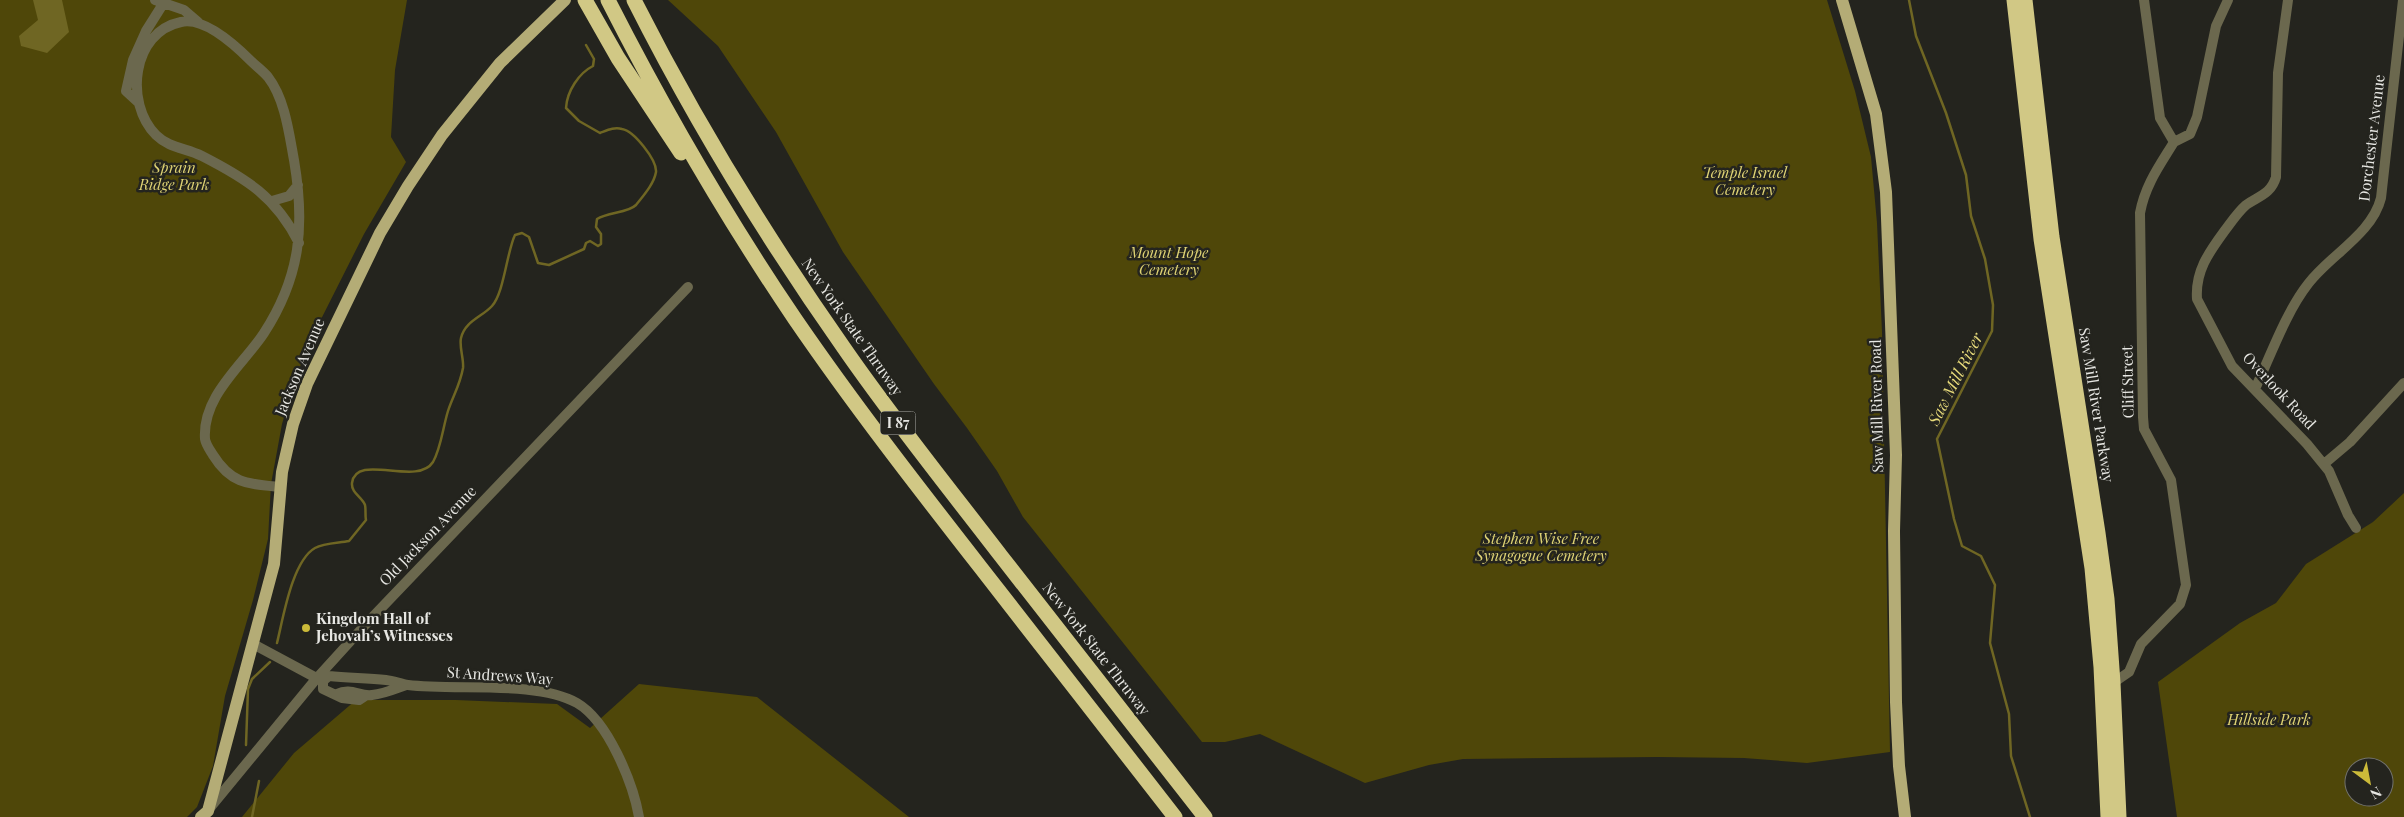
<svg xmlns="http://www.w3.org/2000/svg" width="2404" height="817" viewBox="0 0 2404 817" font-family="'Playfair Display',serif">
<style>
.green{fill:#4f4709;fill-rule:evenodd}
.water{fill:#6f6623}
.lines{fill:none;stroke-linecap:round;stroke-linejoin:round}
.stream{stroke:#6f6623;stroke-width:2.5}
.minor{stroke:#6b684e;stroke-width:10}
.major{stroke:#b4ac76;stroke-width:12}
.highway{stroke:#d1c885;stroke-width:15}
.poi-dot{fill:#cbba39;stroke:#24241e;stroke-width:2}
.labels{text-anchor:middle;stroke-width:5;stroke-linejoin:round;paint-order:stroke}
.shield{fill:#24241e;stroke:#acaca8;stroke-width:1}
.shield-label{font-size:14px;font-weight:bold;fill:#e7e7e3}
.street-label{font-size:15px;fill:#e7e7e3;stroke:#24241e}
.park-label{font-size:15px;font-style:italic;fill:#dfd374;stroke:#24241e}
.poi-label{font-size:15px;font-weight:bold;fill:#e7e7e3;stroke:#24241e;text-anchor:start}
.water-label{font-size:16px;font-style:italic;fill:#e7da7b;stroke:#24241e}
</style>
<rect width="100%" height="100%" fill="#24241e"/>
<path class="green" d="M0,0H407L395,70L391,137L406,162L364,234L310,341L313,343L308,347L297,374L282,424L271,484L268,539L253,600L225,696L213,766L197,807L187,817H0Z
M668,0H1827L1855,91L1871,157L1877,223L1882,332L1890,752L1807,763L1744,758L1658,757L1463,759L1429,765L1365,783L1260,734L1225,742H1202L1023,517L997,471L967,428L934,384L843,252L776,132L718,46Z
M2404,493V817H2177L2158,682L2240,623L2276,603L2306,564L2373,522ZM2354,767H2384V797H2354Z
M639,684L757,697L909,817H242L294,753L356,700H456L557,704L590,728Z"/>
<path class="water" d="M33,0H62L69,32L47,53L21,46L19,36L38,20Z"/>
<g class="lines">
<path class="stream" d="M1909,0L1916,36L1946,113L1966,175L1971,216L1985,259L1993,305L1992,331L1937,439L1954,519L1962,546L1981,556L1995,585L1990,643L2009,714L2011,756L2030,817
M277,643C283,619 292,561 315,548C324,543 339,543 349,541L366,520C365,516 366,509 365,505C362,497 351,493 352,483C356,452 417,487 433,462C441,448 443,427 448,411C453,396 460,385 463,368C464,359 459,347 461,338C465,321 482,317 492,306C504,293 507,251 515,235L522,233L529,237L538,263L549,265L584,249L586,243L590,241L598,246L601,244V234L596,227L597,219C608,212 628,213 636,205C643,196 654,184 656,172C657,160 634,131 622,129C614,127 608,130 600,133L579,121L566,108C567,91 579,73 593,66L594,59L586,45
M246,745L248,689L252,679L270,662
M252,817L259,781"/>
<path class="minor" d="M155,0L184,10L198,22
M2144,0L2160,118L2174,142L2190,134L2197,117L2216,26L2228,0
M2288,0L2278,73L2276,177C2271,194 2259,196 2246,205C2238,212 2232,221 2226,229C2210,251 2195,270 2197,299L2232,366L2307,444L2329,471L2348,515L2356,528
M138,102L126,91L133,60L146,31L163,4
M272,201L289,196L298,185
M2255,389C2270,357 2286,312 2308,284C2330,255 2372,234 2381,198L2403,0
M2324,464L2350,442L2404,383
M280,487C248,484 231,484 213,455C210,450 206,445 205,439C202,396 243,365 264,333C301,276 305,225 294,160C289,133 285,99 268,77C263,71 256,66 251,61C235,45 204,17 181,22C132,32 124,103 156,135C169,148 186,148 202,156C247,179 276,197 299,243
M253,644L322,681
M323,681L329,676C348,678 367,678 386,680C394,681 401,684 408,685C456,691 536,680 577,703C608,721 633,783 639,817
M323,681V689L342,698L359,700L365,696
M2113,683L2129,672L2141,644L2180,604L2186,585L2171,480L2144,429L2143,417L2140,213C2145,185 2160,165 2174,142
M337,694C351,687 360,697 372,695C383,694 395,689 406,685
M209,809L316,679L366,624L688,287"/>
<path class="major" d="M1842,0L1876,114L1886,192L1896,455L1894,531L1896,702L1899,766L1905,817
M201,817L208,811L274,564L282,472L293,424L307,384L380,233L408,186L442,135L500,63L565,0"/>
<path class="highway" d="M585,0L618,58L681,153
M608,0C664,110 726,217 795,319C854,405 917,486 981,568C1046,651 1110,734 1175,817
M634,0C695,121 766,237 844,348C893,419 948,487 1001,556C1069,643 1137,730 1205,817
M2014,0L2041,239L2092,568L2101,667L2108,817
M2025,0L2052,237L2098,533L2107,599L2113,683L2119,817"/>
</g>
<circle class="poi-dot" cx="306" cy="628" r="5"/>
<g class="labels">
<rect class="shield" x="880.5" y="411.5" width="35" height="23" rx="4"/>
<g class="shield-label">
<text x="898" y="428">I 87</text>
</g>
<g class="street-label">
<text transform="translate(2372 138) rotate(-83)" y="5">Dorchester Avenue</text>
<text transform="translate(852 327) rotate(55)" y="5">New York State Thruway</text>
<text transform="translate(300 367) rotate(-67)" y="5">Jackson Avenue</text>
<text transform="translate(2128 382) rotate(-91)" y="5">Cliff Street</text>
<text transform="translate(2279 391) rotate(47)" y="5">Overlook Road</text>
<text transform="translate(2096 405) rotate(81)" y="5">Saw Mill River Parkway</text>
<text transform="translate(1877 406) rotate(-91)" y="5">Saw Mill River Road</text>
<text transform="translate(428 536) rotate(-46)" y="5">Old Jackson Avenue</text>
<text transform="translate(1096 649) rotate(52)" y="5">New York State Thruway</text>
<text transform="translate(500 676) rotate(4)" y="5">St Andrews Way</text>
</g>
<g class="park-label">
<text x="174" y="173">Sprain<tspan x="174" dy="17">Ridge Park</tspan></text>
<text x="1745" y="178">Temple Israel<tspan x="1745" dy="17">Cemetery</tspan></text>
<text x="1169" y="258">Mount Hope<tspan x="1169" dy="17">Cemetery</tspan></text>
<text x="1541" y="544">Stephen Wise Free<tspan x="1541" dy="17">Synagogue Cemetery</tspan></text>
<text x="2269" y="725">Hillside Park</text>
</g>
<g class="poi-label">
<text x="316" y="624">Kingdom Hall of<tspan x="316" dy="17">Jehovah’s Witnesses</tspan></text>
</g>
<g class="water-label">
<text transform="translate(1955 379) rotate(-63)" y="6">Saw Mill River</text>
</g>
</g>
<g transform="translate(2369 782) rotate(148)"><circle r="24" fill="#24241e" stroke="#72726d"/>
<path d="M0-4L9 19L0 12L-9 19Z" fill="#cbba39"/>
<text y="-8" font-size="14" font-weight="bold" text-anchor="middle" fill="#e7e7e3">N</text>
</g>
</svg>
